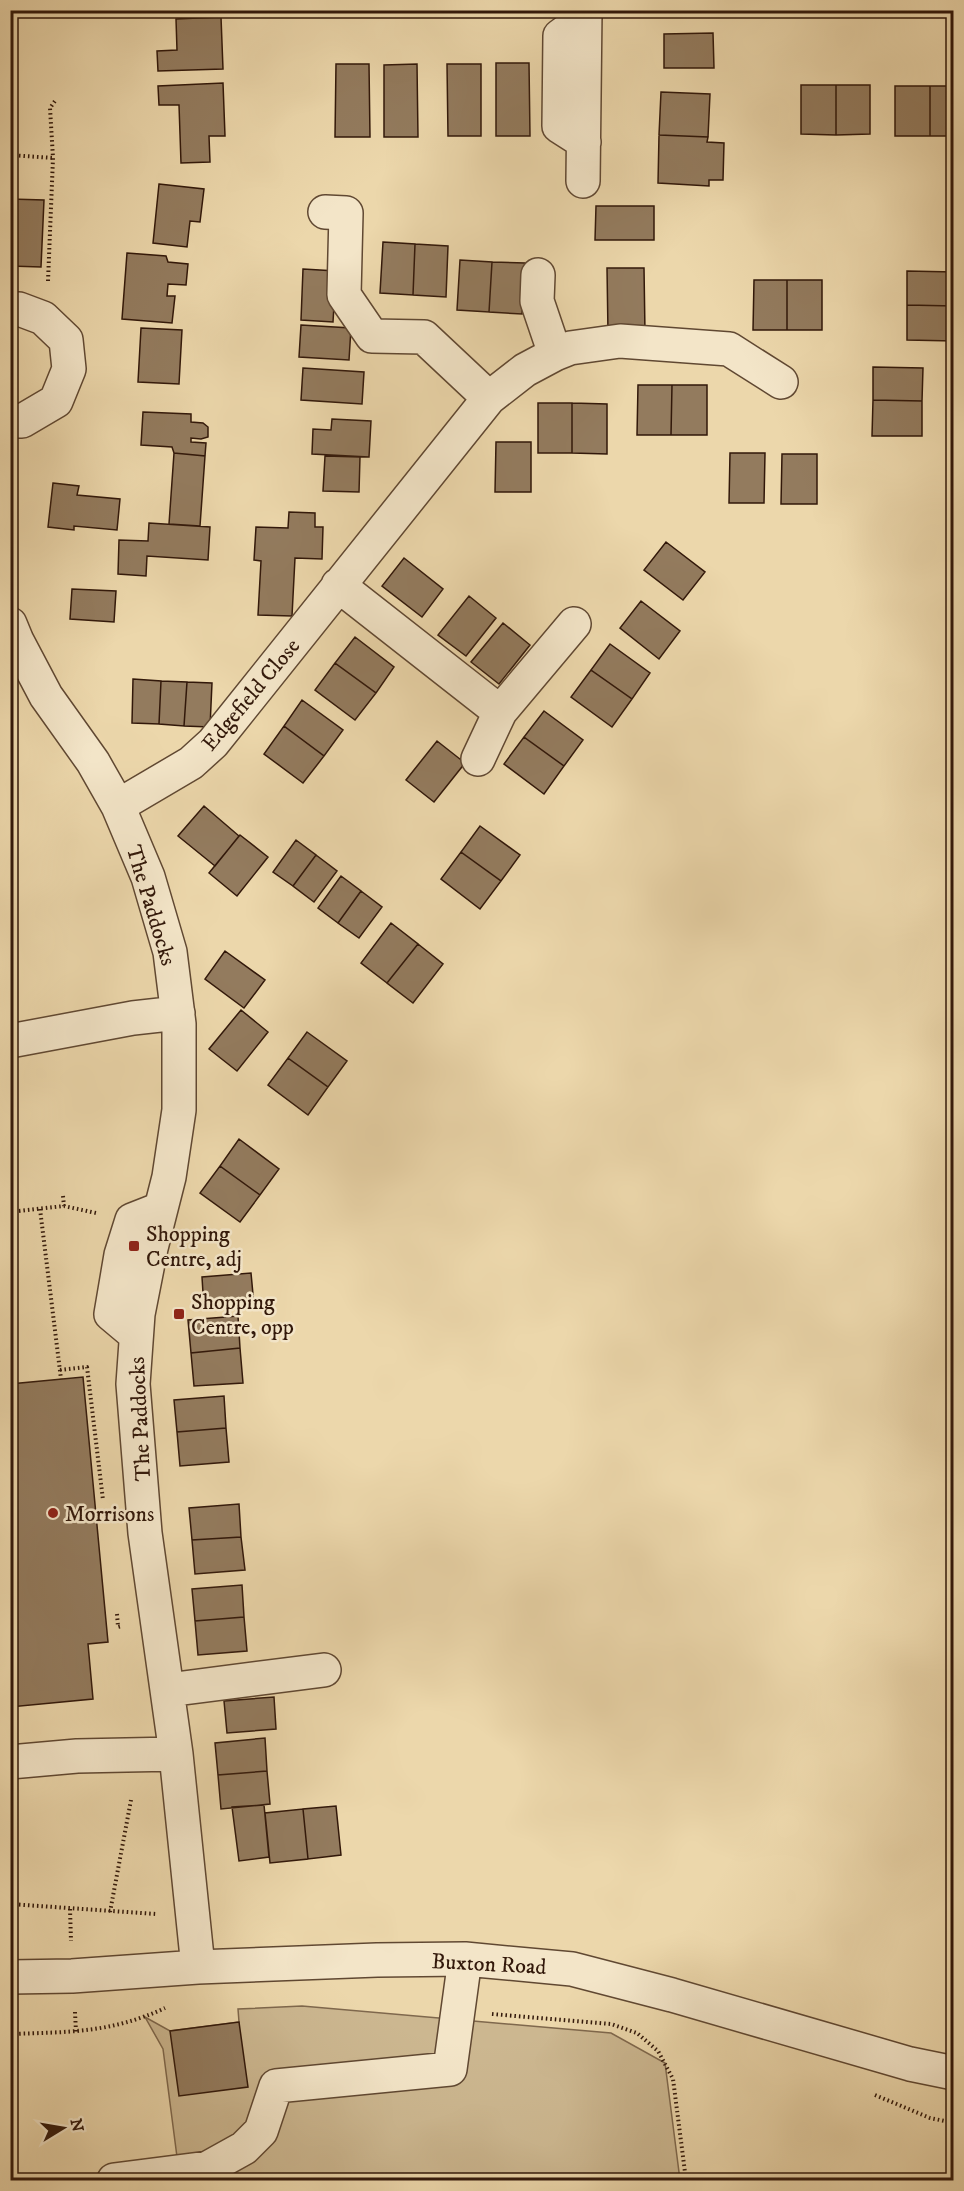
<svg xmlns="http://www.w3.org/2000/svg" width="964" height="2191" viewBox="0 0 964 2191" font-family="'IM FELL DW Pica',serif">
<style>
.green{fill:#ccb790;stroke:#7f684d;stroke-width:1.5}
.building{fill:#937b5e;stroke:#32180a;stroke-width:1.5}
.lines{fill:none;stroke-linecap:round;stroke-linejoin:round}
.minor-casing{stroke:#604832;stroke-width:36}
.path{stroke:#32180a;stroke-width:4;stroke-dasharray:1.5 3;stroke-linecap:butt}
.minor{stroke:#f3e5c8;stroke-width:33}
.poi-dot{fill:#8f2418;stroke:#f3e5c8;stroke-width:2}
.labels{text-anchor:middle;stroke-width:5;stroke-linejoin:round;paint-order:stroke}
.street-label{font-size:22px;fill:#32180a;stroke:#f3e5c8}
.poi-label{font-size:22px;fill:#32180a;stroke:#f3e5c8;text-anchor:start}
</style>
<rect width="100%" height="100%" fill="#ecd7ab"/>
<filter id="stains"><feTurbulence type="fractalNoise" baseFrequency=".00333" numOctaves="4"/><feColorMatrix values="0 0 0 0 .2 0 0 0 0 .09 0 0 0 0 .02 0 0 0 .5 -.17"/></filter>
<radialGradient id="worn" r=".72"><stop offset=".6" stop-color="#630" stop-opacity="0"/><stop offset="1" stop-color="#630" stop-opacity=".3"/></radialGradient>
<path class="green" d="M302,2006L611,2033L665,2063L680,2180H180L163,2049L145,2017L170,2031L239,2022L238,2009Z"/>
<path class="building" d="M666,10H716V16L666,17Z
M221,17L223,69L158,71L157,51L177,50L176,19Z
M713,33L714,68H664V34Z
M496,63H529L530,136H496Z
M336,64H369L370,137H335Z
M417,64L418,137H384V65Z
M447,64H481V136H448Z
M223,83L225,136H209L210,162L181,163L179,105H159L158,86Z
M801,85H836V135L801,134Z
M836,85H870V134L836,135Z
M895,86H930V136H895Z
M930,86H954V136H930Z
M661,92L710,94L708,137L659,135Z
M659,135L708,137L707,142L724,143L723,180H709V186L658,183Z
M159,184L204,189L200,222L190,221L187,247L153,243Z
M10,199L44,200L41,267L10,266Z
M596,206H654V240H595Z
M383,242L415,244L413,295L380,293Z
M415,244L448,246L446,297L413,295Z
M127,253L166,256L168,262L188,264L186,285L168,284L167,296H175L172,323L122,319Z
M460,260L492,262L489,312L457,310Z
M492,262L525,263L522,314L489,312Z
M607,268H644L645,333H608Z
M303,269L336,271L333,322L301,320Z
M907,271L954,272V306L907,305Z
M754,280H787V330H753Z
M787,280H822V330H787Z
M907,305L954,306V341L907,340Z
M301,325L351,328L349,360L299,357Z
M141,328L182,330L179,384L138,382Z
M873,367L923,368L922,401L873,400Z
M303,368L364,372L362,404L301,400Z
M638,385H672L671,435H637Z
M672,385H707V435H671Z
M873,400L922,401V436H872Z
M538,403H572V453H538Z
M572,403L607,404V454L572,453Z
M143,412L191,414V422L203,423L208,427V437L201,439L191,438V442L206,443L205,456L174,453L172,447L141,445Z
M332,419L371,421L369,457L312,454L313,429L331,430Z
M496,442H531V492H495Z
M174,453L205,456L200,526L169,524Z
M730,453H765L764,503H729Z
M782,454H817V504H781Z
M325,456L360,457L359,492L323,491Z
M53,483L79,486L77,495L120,499L117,530L74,526V530L48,527Z
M289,512L315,513V527H323L322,559L295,558L292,616L258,615L261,561L254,560L256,527L288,528Z
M149,523L210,527L208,560L147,556L146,576L118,574L119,540L148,541Z
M666,542L705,572L683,600L644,570Z
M404,558L443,589L422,617L382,586Z
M72,589L116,591L114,622L70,619Z
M469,596L496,618L466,656L438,635Z
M641,601L680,631L659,659L620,628Z
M503,623L530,645L499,684L471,662Z
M355,637L394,667L376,693L335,663Z
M610,644L650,673L632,699L591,670Z
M335,663L376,693L355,720L315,690Z
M591,670L632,699L612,727L571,697Z
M133,679L161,681L159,724L132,723Z
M161,681L187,682L184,726L159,724Z
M187,682L212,683L210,727L184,726Z
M302,700L343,730L324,756L284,726Z
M544,711L583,740L564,766L524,737Z
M284,726L324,756L303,783L264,754Z
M524,737L564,766L544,794L504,764Z
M437,741L465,763L434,802L406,780Z
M204,806L239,836L215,866L178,836Z
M480,826L520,855L501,881L461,852Z
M240,835L268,857L237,896L209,873Z
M296,840L316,855L293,886L273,872Z
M461,852L501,881L480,909L441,879Z
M316,855L337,871L314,902L293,886Z
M341,876L361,891L338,923L318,908Z
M361,891L382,907L359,938L338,923Z
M391,923L418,944L387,983L361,963Z
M418,944L443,964L413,1003L387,983Z
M225,951L265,980L244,1008L205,979Z
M241,1010L268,1032L237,1071L209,1049Z
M307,1032L347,1061L328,1087L288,1058Z
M288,1058L328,1087L308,1115L268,1085Z
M239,1139L279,1169L260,1195L220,1166Z
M220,1166L260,1195L240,1222L200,1193Z
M251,1273L254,1305L204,1309L202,1277Z
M238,1316L240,1348L191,1353L188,1320Z
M240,1348L243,1383L194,1386L191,1353Z
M83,1377L108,1642L88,1644L93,1699L10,1707V1384Z
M224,1396L226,1428L177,1432L174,1400Z
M226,1428L229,1462L180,1466L177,1432Z
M239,1504L241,1537L192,1540L189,1508Z
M241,1537L245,1570L195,1574L192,1540Z
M242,1585L244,1617L195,1621L192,1589Z
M244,1617L247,1651L198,1655L195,1621Z
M274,1697L276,1729L227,1733L224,1701Z
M265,1738L267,1771L218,1775L215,1743Z
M267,1771L270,1804L221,1809L218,1775Z
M264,1805L269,1857L239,1861L232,1807Z
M336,1806L341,1855L308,1859L303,1809Z
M303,1809L308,1859L270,1863L265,1813Z
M239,2022L248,2087L179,2096L170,2031Z"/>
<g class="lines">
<g class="minor-casing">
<path id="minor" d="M584,142L559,126L560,36L585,18
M583,181L585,10
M325,212L346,213L344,295L372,336L424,337L489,398
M538,275L537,301L555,354
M10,310L19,309L43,318L66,340L69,369L56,401L22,421H10
M338,585L500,712L478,759
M10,624L17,641L46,696L93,762L118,806L148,877L170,952L179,1024V1110L169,1177L151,1248L138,1314L133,1384L145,1533L176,1754L198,1967
M500,712L574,624
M118,806L191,763L213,743L489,398L525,370L555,354L570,348L620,341L729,349L781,382
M10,1041L133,1018L178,1013
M136,1335L111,1314L121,1255L132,1220L160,1209
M168,1690L324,1670
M10,1762L77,1756L176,1754
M10,1977L72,1976L198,1967L377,1960L465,1959L572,1969L672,1995L910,2064L954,2073
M114,2180L208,2168L244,2148L261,2131L276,2086L450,2069L465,1959"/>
</g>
<path class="path" d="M125,15L130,10
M10,155L53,158
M48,281L53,158L50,108L55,101
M63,1196L64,1206
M40,1209L61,1379
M10,1212L64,1206L96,1213
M60,1370L87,1367L103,1500
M117,1614L118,1627L122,1626
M10,1904L156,1914
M70,1909L71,1941
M110,1912L131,1800
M75,2012L76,2032
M492,2014L611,2024L637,2033L658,2051L673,2079L686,2180
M10,2034C69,2032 111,2033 165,2008
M875,2095L930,2118L954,2123"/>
<use href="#minor" class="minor"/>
</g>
<g class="poi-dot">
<rect x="128" y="1240" width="12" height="12" rx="3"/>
<rect x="173" y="1308" width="12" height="12" rx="3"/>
<circle cx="53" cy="1513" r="6"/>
</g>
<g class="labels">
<g class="street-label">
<text transform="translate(250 694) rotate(-50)" y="8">Edgefield Close</text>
<text transform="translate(152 905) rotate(73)" y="8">The Paddocks</text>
<text transform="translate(139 1419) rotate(-93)" y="8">The Paddocks</text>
<text transform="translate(489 1963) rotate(3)" y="8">Buxton Road</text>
</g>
<g class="poi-label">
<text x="146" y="1241">Shopping<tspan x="146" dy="25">Centre, adj</tspan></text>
<text x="191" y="1309">Shopping<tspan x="191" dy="25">Centre, opp</tspan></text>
<text x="65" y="1521">Morrisons</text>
</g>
</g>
<rect width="964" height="2191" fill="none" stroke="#ecd7ab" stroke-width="36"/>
<rect x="12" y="12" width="940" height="2167" fill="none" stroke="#32180a" stroke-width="3"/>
<rect x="18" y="18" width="928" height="2155" fill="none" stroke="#32180a" stroke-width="1.5"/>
<g transform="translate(63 2128) rotate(79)" stroke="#f3e5c8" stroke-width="4.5" paint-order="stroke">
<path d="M0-4.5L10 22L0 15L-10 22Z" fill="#32180a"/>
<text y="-9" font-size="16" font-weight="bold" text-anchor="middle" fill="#32180a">N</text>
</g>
<rect width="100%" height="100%" filter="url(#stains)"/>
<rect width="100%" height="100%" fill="url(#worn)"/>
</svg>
